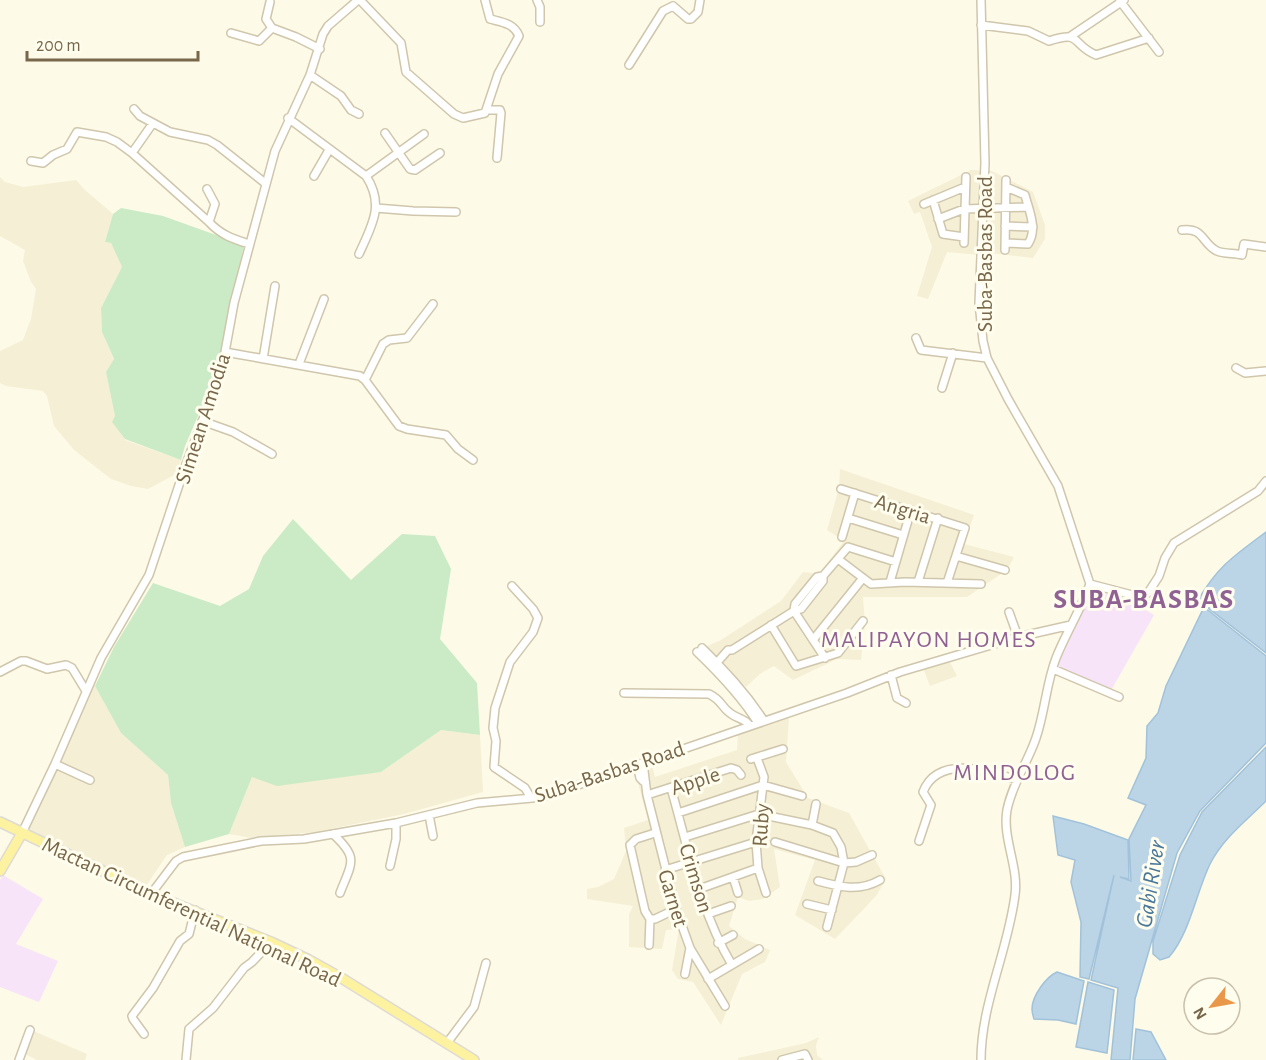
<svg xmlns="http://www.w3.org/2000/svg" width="1266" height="1060" viewBox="0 0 1266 1060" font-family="'Alegreya Sans',sans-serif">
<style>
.residential{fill:#f5efd5}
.education{fill:#f7e4f9}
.green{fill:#caebc5}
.water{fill:#bbd5e7;stroke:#a1c2da;stroke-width:1.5}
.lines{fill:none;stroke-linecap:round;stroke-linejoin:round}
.minor-casing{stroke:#cfc6ac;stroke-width:10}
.major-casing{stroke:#dfdbd4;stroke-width:12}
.minor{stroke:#fff;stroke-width:7}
.major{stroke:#fcf29f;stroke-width:9}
.labels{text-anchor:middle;stroke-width:6;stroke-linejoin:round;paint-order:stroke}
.street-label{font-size:22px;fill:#78674a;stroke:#fffdee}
.neighbourhood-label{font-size:24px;letter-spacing:1.5px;fill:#906294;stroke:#fffdee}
.water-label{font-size:24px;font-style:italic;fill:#49779a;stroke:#fffdee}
.district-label{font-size:28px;font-weight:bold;letter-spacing:1.5px;fill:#906294;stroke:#fffdee}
</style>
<rect width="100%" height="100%" fill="#fdfae7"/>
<path class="residential" d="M971,170L992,171L1033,192L1045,225V239L1033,258L980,252L979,255L947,252L928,299L917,296L932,247L920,212L914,214L908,201Z
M0,177L5,182L23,187L76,180L84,189L113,214L105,242L111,243L122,267L101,308L102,332L114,360L106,372L115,416L125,440L181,460L176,474L148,489L131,486L111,479L74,450L54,426L47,396L43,391L6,386L0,383V351L23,340L31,319L36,289L31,282L23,261L25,250L0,236Z
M840,469L974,515L964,544L1014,557L1007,570L967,597H863L865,623L861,660L837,659L793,680L774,666L760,674L746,687L705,647L721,640L781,601L803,572L819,574L844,541L827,530L839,488Z
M949,660L957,676L930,686L923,668Z
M92,685L95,686L121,733L168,775L171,803L185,847L167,855L146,886L25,830Z
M789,716L786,762L808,798L849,813L886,879L876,896L835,939L795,915L815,860L774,849L780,887L763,899L749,901L738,897L729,926L745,939L770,950L765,962L742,974L721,1025L693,982L678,979L672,970L679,929L666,930L662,949L629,947V914L633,906L587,899V889L598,887L614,879L626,851L624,828L648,820L634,768L651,761L655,777L737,750L738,732Z
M441,730L480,735L483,792L404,814L315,832L251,838L229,834L252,777L381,772Z
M31,1030L87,1054L85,1060H37L23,1053Z
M819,1037L816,1046L817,1055L823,1060H738V1058L806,1043Z"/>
<path class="education" d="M1092,585L1144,602V609L1154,615L1110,692L1055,668Z
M3,875L43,899L16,944L58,961L39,1002L0,987V880Z"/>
<path class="green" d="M121,208L163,216L244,245L215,377L185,446L181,460L125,439L112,422L115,416L106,372L114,359L102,332L101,308L122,267L111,243L105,242L113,214Z
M293,519L351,580L402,534L435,536L451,569L440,639L477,683L480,735L441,730L381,772L277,786L252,777L229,834L185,847L171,803L168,775L121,733L95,686L114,647L153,583L220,606L249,589L263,556Z"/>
<path class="water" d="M1266,532V653L1198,600C1219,565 1234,556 1266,532Z
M1204,607L1266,656V743L1200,811L1177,853L1135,999L1130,1060H1111L1118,988L1091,980L1114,875L1089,979L1080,977L1081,922L1071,882L1075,860L1058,855L1053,816L1084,824L1128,840L1129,879L1120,877L1131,881L1129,839L1146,805L1128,798L1146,758L1147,726L1158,713L1166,686Z
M1266,747V801C1247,820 1223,838 1210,864C1196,893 1190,933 1169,957L1160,960L1153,954V941L1180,855L1202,812Z
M1057,972L1084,981L1076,1024L1058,1020L1034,1019C1033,1016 1032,1012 1032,1009C1032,996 1046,977 1057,972Z
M1088,982L1114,990L1107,1053L1076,1047Z
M1136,1029L1151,1032L1166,1060H1133Z"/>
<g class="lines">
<g class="minor-casing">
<path id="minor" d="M360,0L401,43L406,72L454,114L463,118L485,113L498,74L519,36C514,23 501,22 490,19L485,0
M537,0L540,7V22
M981,0L985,163L979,303L983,341L987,358L1008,399L1058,486L1090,584C1081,609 1066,633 1056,658C1046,684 1045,712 1036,738C1028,762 1012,784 1007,810C1002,838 1019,867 1015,895C1008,951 981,1004 981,1060
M1120,1L1159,52
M270,2L266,19L272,28L296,37L320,49
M673,6L688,19H691L698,12L700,0
M981,25L1028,31L1049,41C1083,30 1070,44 1096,55L1149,38
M231,33L259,41L272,28
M1071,36L1124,0
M629,65L663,11L673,6
M310,75L341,96L351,110L359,114
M134,109L140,116L170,132L208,140L217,145L265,183
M486,110H500L501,113L497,158
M288,118L366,176C385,205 372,225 359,254
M385,133L410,169L415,170L440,153
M132,153L153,123
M31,161L43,163L53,155L67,149L77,132L106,137L117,142L132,153L209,222C221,235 233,239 249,244
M314,176L329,150
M366,176L424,134
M207,189L215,204L209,222
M933,200L943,234L964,237
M924,204L965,187
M376,208L413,211L456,212
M938,219L964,209L1028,207
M1005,226L1033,227
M1182,230C1204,227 1202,244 1217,251C1224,254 1235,253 1242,255L1244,244L1266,247
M964,243L966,177
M1006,243L1028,244C1038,229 1029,211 1025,195L1006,187
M1005,250L1006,180
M916,338L921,350L987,358
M225,352L360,376L365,380L399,426L407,429L446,435L458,449L473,460
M263,359L275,286
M299,364L324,299
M1236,368L1245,373L1266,371
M365,380L383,344L389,340L407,338L433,304
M942,388L953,353
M202,421L233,432L272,454
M841,489L965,528L947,583
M848,518L903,535
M842,537L855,493
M956,556L1005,570
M838,559L871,584L905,582L981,584
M890,582L911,510
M918,582L938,518
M1090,584L1136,596L1148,593L1159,576L1165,558L1174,543L1258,491L1266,481
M512,586L533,609L538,618L533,632L510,662L495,708L493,728L496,741L494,767L525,788L531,798
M794,611L825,658
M794,611L795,604L817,577L823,576
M1009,612L1018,637
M771,625L796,666L838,653L863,621
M813,640L863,578
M702,648C725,671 746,693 764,721
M697,652C720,674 741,696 758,723
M713,667L728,650H732L794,611L801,609L823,581V576L848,547L896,562
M1053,669L1119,697
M0,672L21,661H26L47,669L66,665L72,668L86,691
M891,675L897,698L906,703
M624,693L709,694C723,701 721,707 730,713C737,719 745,718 750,726
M757,758L764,777L756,842L758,868L766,893
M751,759L783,749
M643,763L647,795L676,909L690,948L725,1006
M55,764L90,780
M637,765L640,778L643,781
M671,788C688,848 700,911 732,965
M647,795L731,768L737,770L741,775
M678,813L763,785L802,796
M429,815L433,836
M812,825L816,804
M22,833L55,764L101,658L149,575L185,467L214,390L225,352L234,303L275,151L310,75L323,34L328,26L358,0
M333,834C359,858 352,862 340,893
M685,837L759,814L812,825L833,833L841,847L844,863L827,927
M919,841L931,805L923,792C938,754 989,771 1017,780
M775,842L844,863L856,862L872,855
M390,866L396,839V823
M665,870L756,842
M733,877L738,893
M818,881C840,887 859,892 880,880
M699,889L758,868
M151,894L176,861L183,857L261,841L304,839L396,823L477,803L543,797L847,693L900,672L1018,637L1071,625
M807,904L832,910
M708,914L731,906
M650,919H655L676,909
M718,943L733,935
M649,945L650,919L645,911L630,845L636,839L655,833
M685,974L690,948
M708,979L759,949
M144,1034L133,1019L132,1016L153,988L180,941L189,934L195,910
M447,1043L474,1007L486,963
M19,1060L30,1030
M186,1060L189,1029L213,1008L244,968L252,962L271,942
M782,1060L805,1054L808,1060"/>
</g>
<g class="major-casing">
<path id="major" d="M0,822L151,894L271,942L309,960L343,979L474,1060
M0,871L22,833"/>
</g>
<use href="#minor" class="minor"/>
<use href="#major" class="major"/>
</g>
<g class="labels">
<g class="street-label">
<text transform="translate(984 254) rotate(-90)" y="8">Suba-Basbas Road</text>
<text transform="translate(202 418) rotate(-72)" y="8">Simean Amodia</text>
<text transform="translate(903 508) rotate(17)" y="8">Angria</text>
<text transform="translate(609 771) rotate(-18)" y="8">Suba-Basbas Road</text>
<text transform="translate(695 780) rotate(-18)" y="8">Apple</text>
<text transform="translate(760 825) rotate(-86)" y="8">Ruby</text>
<text transform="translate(697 878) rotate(73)" y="8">Crimson</text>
<text transform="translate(674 898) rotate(73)" y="8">Garnet</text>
<text transform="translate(192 911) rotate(25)" y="8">Mactan Circumferential National Road</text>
</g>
<g class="neighbourhood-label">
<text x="929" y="647">MALIPAYON HOMES</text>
<text x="1015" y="780">MINDOLOG</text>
</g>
<g class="water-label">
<text transform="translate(1150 884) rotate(-81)" y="8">Gabi River</text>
</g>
<g class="district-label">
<text x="1144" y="608">SUBA-BASBAS</text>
</g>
</g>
<g transform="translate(1212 1006) rotate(239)"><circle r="28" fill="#fffdee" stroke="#c9c1ac" stroke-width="1.5"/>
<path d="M0-4.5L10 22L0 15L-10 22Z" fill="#e9984a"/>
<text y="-9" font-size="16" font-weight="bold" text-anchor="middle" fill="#78674a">N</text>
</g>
<path d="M27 51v9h171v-9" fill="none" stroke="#78674a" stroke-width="3"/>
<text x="36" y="51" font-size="18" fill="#78674a" stroke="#fffdee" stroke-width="4.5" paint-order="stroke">200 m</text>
</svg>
